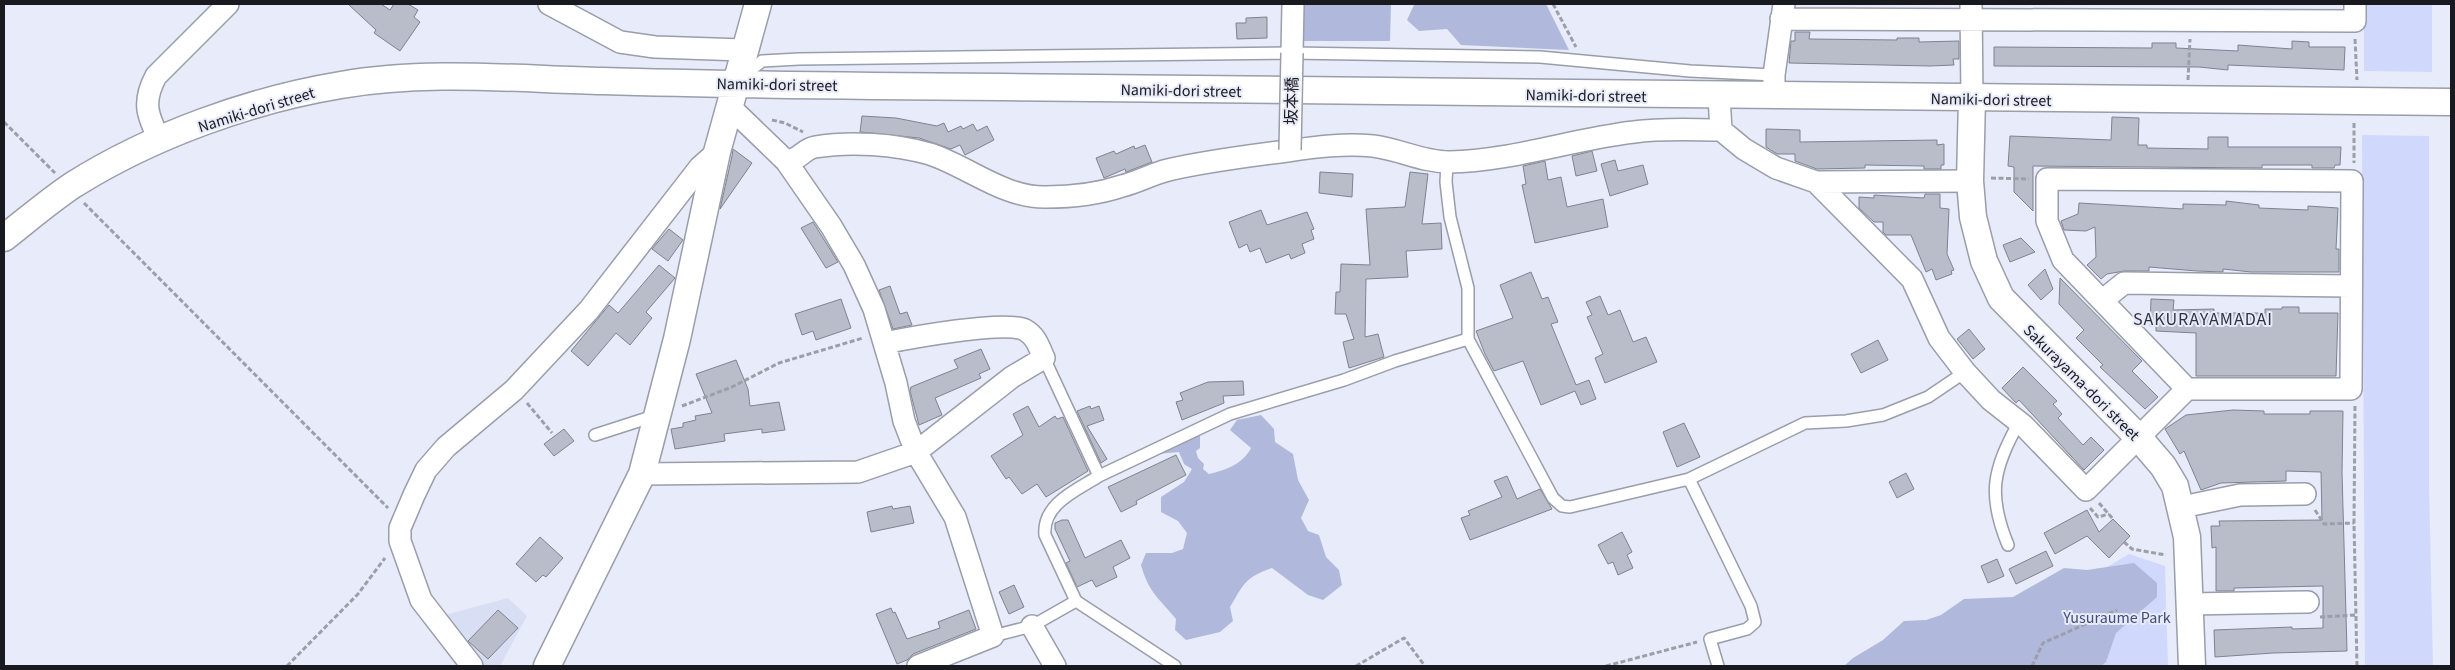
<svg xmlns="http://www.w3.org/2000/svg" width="2455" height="670" viewBox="0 0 2455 670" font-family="'Source Sans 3','Noto Sans JP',sans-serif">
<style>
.built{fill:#d8def3}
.green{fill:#d0d9fb}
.forest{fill:#b0b9db}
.building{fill:#b9bdca;stroke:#7f828f}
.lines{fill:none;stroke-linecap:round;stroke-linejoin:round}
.service-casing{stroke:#9a9daa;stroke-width:14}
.minor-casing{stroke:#9a9daa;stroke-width:24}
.tertiary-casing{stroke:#9a9daa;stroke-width:29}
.path{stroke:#9c9ea8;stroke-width:3;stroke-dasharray:5 2.5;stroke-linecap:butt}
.service{stroke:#fff;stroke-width:11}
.minor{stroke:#fff;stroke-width:21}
.tertiary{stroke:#fff;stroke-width:26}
.minor-bridge-casing{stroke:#9a9daa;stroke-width:24;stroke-linecap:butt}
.minor-bridge{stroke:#fff;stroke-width:21}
.labels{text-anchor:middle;stroke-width:4;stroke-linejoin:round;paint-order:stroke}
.street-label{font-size:16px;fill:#191a1f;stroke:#e8ebf9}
.park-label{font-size:16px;fill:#424c7b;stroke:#e8ebf9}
.neighbourhood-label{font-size:18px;letter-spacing:1px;fill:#31343f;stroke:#e8ebf9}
</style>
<rect width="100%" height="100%" fill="#e8ebf9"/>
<path class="built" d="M508,598L527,616L500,666H484L445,615Z"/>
<path class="green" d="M2364,4H2432V72L2364,71Z
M2362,135L2429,136V485L2433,666H2365Z
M2129,554L2165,566L2168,666H2005L2085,580Z"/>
<path class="forest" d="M1304,4H1391L1390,41H1302Z
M1412,4H1546L1569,50L1461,45L1447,29L1419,31L1407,20L1414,5Z
M1261,415L1274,429L1275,442L1293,454L1298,480L1309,500L1301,518L1308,531L1319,535L1326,557L1339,570L1342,585L1323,600L1308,595L1272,568C1244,578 1244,584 1230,607L1233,621L1220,632L1186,640L1175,630L1176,619C1158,597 1149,593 1141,565L1146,553H1172L1183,549L1187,533L1178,521L1161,512V497L1184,482L1192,469L1184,464L1179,452L1157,454L1200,431V448L1196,451L1198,458L1204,464L1203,469L1209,474C1226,470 1243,464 1251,448L1230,430L1237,420Z
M2134,563L2157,583V597L2116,633L2106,662L2101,666H1844L1853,658L1883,640L1904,621L1926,620L1941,615L1964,599L2013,597L2064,568L2087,570Z"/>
<path class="building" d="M348,4H381L390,10L394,4H408L418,10L414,17L420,22L400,51L374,33L376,30Z
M1267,17V38L1237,39L1236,23H1246V18Z
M1795,32H1810L1809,39L1897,40V38H1919V42L1959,41V59H1953L1954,65L1930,66L1789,63L1791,41H1795Z
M2292,41L2309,42V47H2345L2344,70L2228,65V70L2199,67L1994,66V47L2152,48V43H2176V48L2238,51V45L2292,49Z
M862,116L896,118L937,126L944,123L948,132L961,126L963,129L973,124L977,131L987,126L994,140L965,155L960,145L951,149L919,138L860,132Z
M2112,117L2139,118L2138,145H2147V148L2208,149V137H2228V147H2341L2340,165H2335L2334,168H2312V165H2262V168L2033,166V211L2014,192V167L2008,166L2010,136L2111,140Z
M1766,129L1800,130V142L1937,140V145L1944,144V165H1941V169H1924V166L1865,165V168L1817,169L1795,161V154H1777L1766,147Z
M1145,145L1152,162L1126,172L1125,169L1104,178L1096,158L1114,151L1116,154L1134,146L1135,149Z
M733,149L752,163L720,209L732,156Z
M1592,151L1597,171L1576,176L1572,156Z
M1615,160L1618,171L1643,165L1648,184L1610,196L1601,164Z
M1545,161L1548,180L1561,177L1567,207L1603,199L1608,227L1535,243L1522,185L1526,184L1523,166Z
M1320,172L1353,174L1352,197L1319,193Z
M1410,172L1428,174L1422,224L1441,223L1442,249L1406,251L1408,277L1366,279L1365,337L1378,334L1384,357L1349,368L1343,342L1354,339L1346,314H1335L1336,292H1340L1341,264L1370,265L1366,209L1405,207Z
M1925,194H1940V208L1949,209L1947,254L1954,270L1951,271L1952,274L1936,280L1932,269L1926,272L1911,235H1886L1883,232V222H1874L1859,208V197L1874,198V195L1924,198Z
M2226,201L2259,205V208L2308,210V206L2338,208L2336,249H2339V272H2251L2223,269V272L2197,271L2149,267V271H2124L2107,274L2101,279L2087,265L2096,257L2095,227L2086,231L2064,230L2061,221L2078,214L2079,203L2183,209V204L2226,205Z
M1261,210L1267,225L1307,212L1314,229L1311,230L1314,239L1302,244L1305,253L1291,259L1289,254L1266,263L1260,248L1250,252L1247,244L1239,248L1229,222Z
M813,222L838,262L826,268L801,228Z
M669,229L683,240L668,261L652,249Z
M2021,238L2035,252L2010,262L2003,245Z
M659,265L675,278L646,312L652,318L630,345L616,333L588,366L571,351L609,305L618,313Z
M2045,269L2053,289L2041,300L2028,285Z
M1531,272L1542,299L1548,297L1558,322L1551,324L1576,385L1589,380L1596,399L1581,405L1575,391L1541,405L1523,361L1494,371L1485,354L1476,331L1513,318L1500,285Z
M2060,278L2142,361L2132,371L2158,397L2145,409L2100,367L2103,365L2076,338L2084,330L2059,304Z
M890,286L900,314L907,312L912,325L893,329L879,290Z
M1600,296L1608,315L1620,310L1633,342L1646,337L1657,362L1605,383L1595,358L1603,354L1587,317L1592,315L1586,302Z
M841,299L851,328L816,340L813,331L802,335L795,314Z
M2151,299L2174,300L2173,310L2214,309V313H2265V309H2282V307H2299V313H2338L2336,376H2196V333L2156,331V326H2150Z
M1969,329L1985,349L1973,359L1957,339Z
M1878,340L1888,360L1861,373L1851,354Z
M981,349L990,369L979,374L981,378L935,398L942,415L919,425L910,391L911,387L958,368L954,360Z
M736,360L748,389L750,406L779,402L785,430L762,433V429L724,434L725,441L675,449L671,429L683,427V423L696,420L695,416L712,413L696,374Z
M2023,367L2057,401L2053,404L2062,414L2058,418L2083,445L2091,437L2104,450L2084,470L2019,400L2016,403L2002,388Z
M1243,381L1244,395L1223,396L1224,403L1182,420L1176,402L1183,400L1180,393L1208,382Z
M1028,406L1039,427L1055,416L1057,419L1063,417L1088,471L1046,497L1037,484L1022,494L1009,477L1006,479L991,456L1023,435L1013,414Z
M1090,406L1091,409L1099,406L1104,420L1087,426L1107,459L1101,463L1077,411Z
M2233,410L2264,411V414H2310V411H2343L2342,472L2347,651L2273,653L2215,657L2214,630L2292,627V629L2323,628V586L2234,588V591H2216V547L2212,548L2211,526H2220L2219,521L2322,520L2321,472L2286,471V481L2221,483L2201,490L2184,451L2180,454L2165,429L2186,415Z
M1684,423L1700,457L1677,467L1663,432Z
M564,429L574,441L554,456L544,444Z
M1176,455L1186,475L1136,501L1137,504L1121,512L1108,487Z
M1906,473L1914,489L1897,498L1889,482Z
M1507,476L1517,499L1540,489L1552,509L1470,540L1461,518L1470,515L1468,511L1502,497L1494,481Z
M892,506L893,509L910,506L914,523L871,532L867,512Z
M2087,510L2099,532L2113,519L2130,536L2109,558L2087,536L2055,554L2044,533Z
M1062,520H1068L1085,558L1121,540L1130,558L1113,567L1117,577L1096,587L1092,580L1077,587L1066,563L1070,561L1055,529V523Z
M1622,532L1632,552L1627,555L1633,568L1618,575L1613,562L1608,564L1598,545Z
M540,537L563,558L546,577L543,575L536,582L516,564Z
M2046,551L2053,566L2016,584L2009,569Z
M1997,559L2004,576L1988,583L1981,566Z
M1014,585L1024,607L1009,614L999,592Z
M891,608L893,613L895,612L907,639L940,628L938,622L969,610L976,629L913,654L907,660L897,664L876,614Z
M498,610L518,628L488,659L468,641Z"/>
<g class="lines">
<g class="service-casing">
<path id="service" d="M742,77L762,61L799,59L1292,53L1540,57L1690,71L1774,75
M1468,339L1553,498L1562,506L1570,507L1689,479L1805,423L1846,421L1883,415L1928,397L1965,372
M1044,358L1099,476L1230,414L1344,380L1395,361L1468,339V288L1450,217L1446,182L1447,162
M595,435L657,415
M1689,479L1751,606L1755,622L1747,629L1710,639L1718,666
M2008,545C1987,494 1993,470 2019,422
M1076,601L1045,535C1042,504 1077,490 1099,476
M993,636L1032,626L1076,601L1175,666"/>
</g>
<g class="minor-casing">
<path id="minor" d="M549,4L620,42L655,47L743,50
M1971,4L1972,98
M1781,19L2355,21V4
M1292,53L1293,4
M1719,97L1721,130L1744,149L1776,168L1816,182L1970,181
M1774,97V75L1784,4
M730,107L786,161C799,161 803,149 815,147C850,141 895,144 930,154C969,167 1004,198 1046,197C1071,197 1098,194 1122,186C1138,182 1152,174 1168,170C1207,161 1247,156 1287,151C1315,147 1345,143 1373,146C1399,149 1422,162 1449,162C1512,161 1572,139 1634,132C1663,128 1693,130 1721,130
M160,141C147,115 142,102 156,76L228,4
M786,161L831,226L854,265L874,309L896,383L904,421L916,452L955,517L993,636L918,666
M1816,182L1912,279L1939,338L1965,372L1991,400L2024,426L2086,490L2187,389H2351L2352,181L2047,179V221L2063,260L2187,389
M2103,300L2124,283L2351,286
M642,474L858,472L916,452L1012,377L1044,358C1039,347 1036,336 1025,330C1005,320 909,338 884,343
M2182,507L2240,495L2305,494
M2189,604L2308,602
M1032,626L1055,666
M472,666L421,600L400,541V528L414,495L426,470L446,447L514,390L589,310L700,167L717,152"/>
</g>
<g class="tertiary-casing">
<path id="tertiary" d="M1972,98L1970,181L1973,217L1984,261L2001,298L2139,438L2163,466L2175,486L2187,537L2192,666
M4,238C27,220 49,201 73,185C151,136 250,100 341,85C427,70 516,79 603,81C736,85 869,86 1002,87C1485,94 1968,100 2451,102
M547,666L642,474L677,339L717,152L758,4"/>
</g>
<path class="path" d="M1553,4L1576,47
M2355,39L2357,80
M2188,80L2190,39
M772,120L785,123L803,132
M4,122L55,173
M2354,123V163
M1991,178L2029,179
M84,203L388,508
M527,403L552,433
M682,406L732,387L779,363L863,338
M2355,406L2354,523L2357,666
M2099,503L2113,519
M2090,508L2098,517L2109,514
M2315,510L2324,524L2354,523
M2124,542L2132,549L2166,555
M2320,617L2356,615
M287,666L358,594L385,558
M1356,666L1404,638L1425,666
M1606,666L1697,642
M2032,666L2043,643L2117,610"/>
<use href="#service" class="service"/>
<use href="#minor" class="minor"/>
<use href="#tertiary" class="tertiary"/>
<g class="minor-bridge-casing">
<path id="minor-bridge" d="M1290,150L1292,53"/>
</g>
<use href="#minor-bridge" class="minor-bridge"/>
</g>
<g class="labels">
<g class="street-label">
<text transform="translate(777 84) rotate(1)" y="6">Namiki-dori street</text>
<text transform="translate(1181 90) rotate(1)" y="6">Namiki-dori street</text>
<text transform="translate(1586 95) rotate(1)" y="6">Namiki-dori street</text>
<text transform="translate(1991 99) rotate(1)" y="6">Namiki-dori street</text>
<text transform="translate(1291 101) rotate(-89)" y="6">坂本橋</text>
<text transform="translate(256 109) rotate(-17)" y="6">Namiki-dori street</text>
<text transform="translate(2082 382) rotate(45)" y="6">Sakurayama-dori street</text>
</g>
<g class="park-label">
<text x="2117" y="623">Yusuraume Park</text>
</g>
<g class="neighbourhood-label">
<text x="2203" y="325">SAKURAYAMADAI</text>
</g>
</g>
<rect width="2455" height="670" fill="none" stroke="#191a1f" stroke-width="10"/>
</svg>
